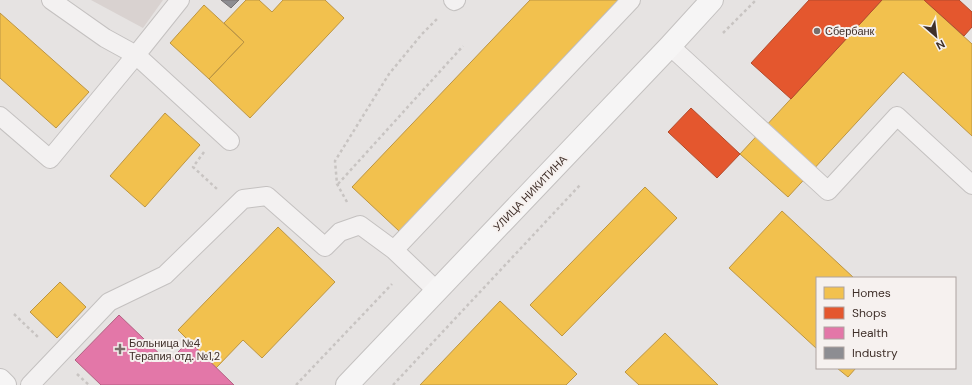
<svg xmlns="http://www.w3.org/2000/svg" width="972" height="385" viewBox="0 0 972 385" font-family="'DM Sans',sans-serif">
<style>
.built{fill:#d9d2d0}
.homes{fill:#f2c14e;stroke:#bc9543}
.shops{fill:#e4572e;stroke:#b24b2c}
.health{fill:#e377a8;stroke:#b26182}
.industry{fill:#8d8d92;stroke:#767172}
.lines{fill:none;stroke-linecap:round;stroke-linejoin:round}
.lane-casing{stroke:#c4c1c0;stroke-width:20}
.secondary-casing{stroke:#c4c1c0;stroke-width:24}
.path{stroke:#c8c4c2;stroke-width:2.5;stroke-dasharray:3 3;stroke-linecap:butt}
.lane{stroke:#f3f1f1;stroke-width:18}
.secondary{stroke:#f6f5f5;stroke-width:22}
.poi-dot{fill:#796e6a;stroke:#f6f1ef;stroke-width:1.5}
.labels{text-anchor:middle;stroke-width:4;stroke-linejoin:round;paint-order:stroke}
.poi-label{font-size:11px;fill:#3f2f29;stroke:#f6f1ef;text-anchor:start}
.street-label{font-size:11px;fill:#3f2f29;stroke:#f6f1ef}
</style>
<rect width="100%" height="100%" fill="#e6e3e2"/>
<path class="built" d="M91,0H163L143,28Z"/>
<path class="homes" d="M246,0H259L272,12L283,0H325L344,18L250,118L209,79L244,42L224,23Z
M530,0H618L399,231L352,187Z
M882,0H924L972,44V136L903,72L788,197L740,154Z
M204,5L244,42L209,79L170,43Z
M0,13L89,92L56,128L0,78Z
M165,113L200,145L145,207L110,176Z
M645,187L677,218L562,336L530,305Z
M782,211L854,278H817V349L729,268Z
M278,227L335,282L262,358L243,340L216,368L178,330Z
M60,282L86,307L57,338L30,312Z
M500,301L577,374L566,385H420Z
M665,333L718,385H639L625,372Z
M837,368H856L848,377Z"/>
<path class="shops" d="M809,0H882L791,99L751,63Z
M924,0H959L972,12V27L964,36Z
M691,108L740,154L717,178L668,132Z"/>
<path class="health" d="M119,315L168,362L189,341L234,385H101L75,360Z"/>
<path class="industry" d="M221,0H239L231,8Z"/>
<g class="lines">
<g class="lane-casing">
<path id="lane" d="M51,0L105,38L136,55L180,0
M453,0L454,1L456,0
M670,46L828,191L897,116L972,185
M0,116L50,159L136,55L230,141
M437,291L394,250L631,0
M30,385L109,302L165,275L243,199L267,196L325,247L340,232L360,225L394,250"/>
</g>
<g class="secondary-casing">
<path id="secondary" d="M0,380L5,385
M347,385L670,46L712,0"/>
</g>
<path class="path" d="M723,33L756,0
M204,152L193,167L217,189
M338,184L463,46
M347,202L337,184L335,161L389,74L422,34L437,19
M14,314L38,337
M77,374L89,385
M296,385L392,284
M393,385L580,185"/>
<use href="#lane" class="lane"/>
<use href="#secondary" class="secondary"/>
</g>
<g class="poi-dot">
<circle cx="817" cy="31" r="4"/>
<path d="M118 343h4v4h4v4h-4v4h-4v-4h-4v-4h4z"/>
</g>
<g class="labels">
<g class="poi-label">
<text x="825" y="35">Сбербанк</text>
<text x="129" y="347">Больница №4<tspan x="129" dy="13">Терапия отд. №1,2</tspan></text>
</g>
<g class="street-label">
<text transform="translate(530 193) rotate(-46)" y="4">УЛИЦА НИКИТИНА</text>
</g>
</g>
<rect x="816" y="277" width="140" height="92" fill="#f6f1ef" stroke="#ada3a0"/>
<rect x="824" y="287" width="20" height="12" fill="#f2c14e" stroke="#ada3a0"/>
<text x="852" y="297" font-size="12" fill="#3f2f29">Homes</text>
<rect x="824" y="307" width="20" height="12" fill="#e4572e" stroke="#ada3a0"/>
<text x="852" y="317" font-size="12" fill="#3f2f29">Shops</text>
<rect x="824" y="327" width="20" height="12" fill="#e377a8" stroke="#ada3a0"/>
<text x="852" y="337" font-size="12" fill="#3f2f29">Health</text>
<rect x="824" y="347" width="20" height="12" fill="#8d8d92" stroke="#ada3a0"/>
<text x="852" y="357" font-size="12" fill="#3f2f29">Industry</text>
<g transform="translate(936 36) rotate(152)" stroke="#f6f1ef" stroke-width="3" paint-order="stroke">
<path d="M0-3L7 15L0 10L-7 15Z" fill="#3f2f29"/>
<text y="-6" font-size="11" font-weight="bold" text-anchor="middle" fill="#3f2f29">N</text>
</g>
</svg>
